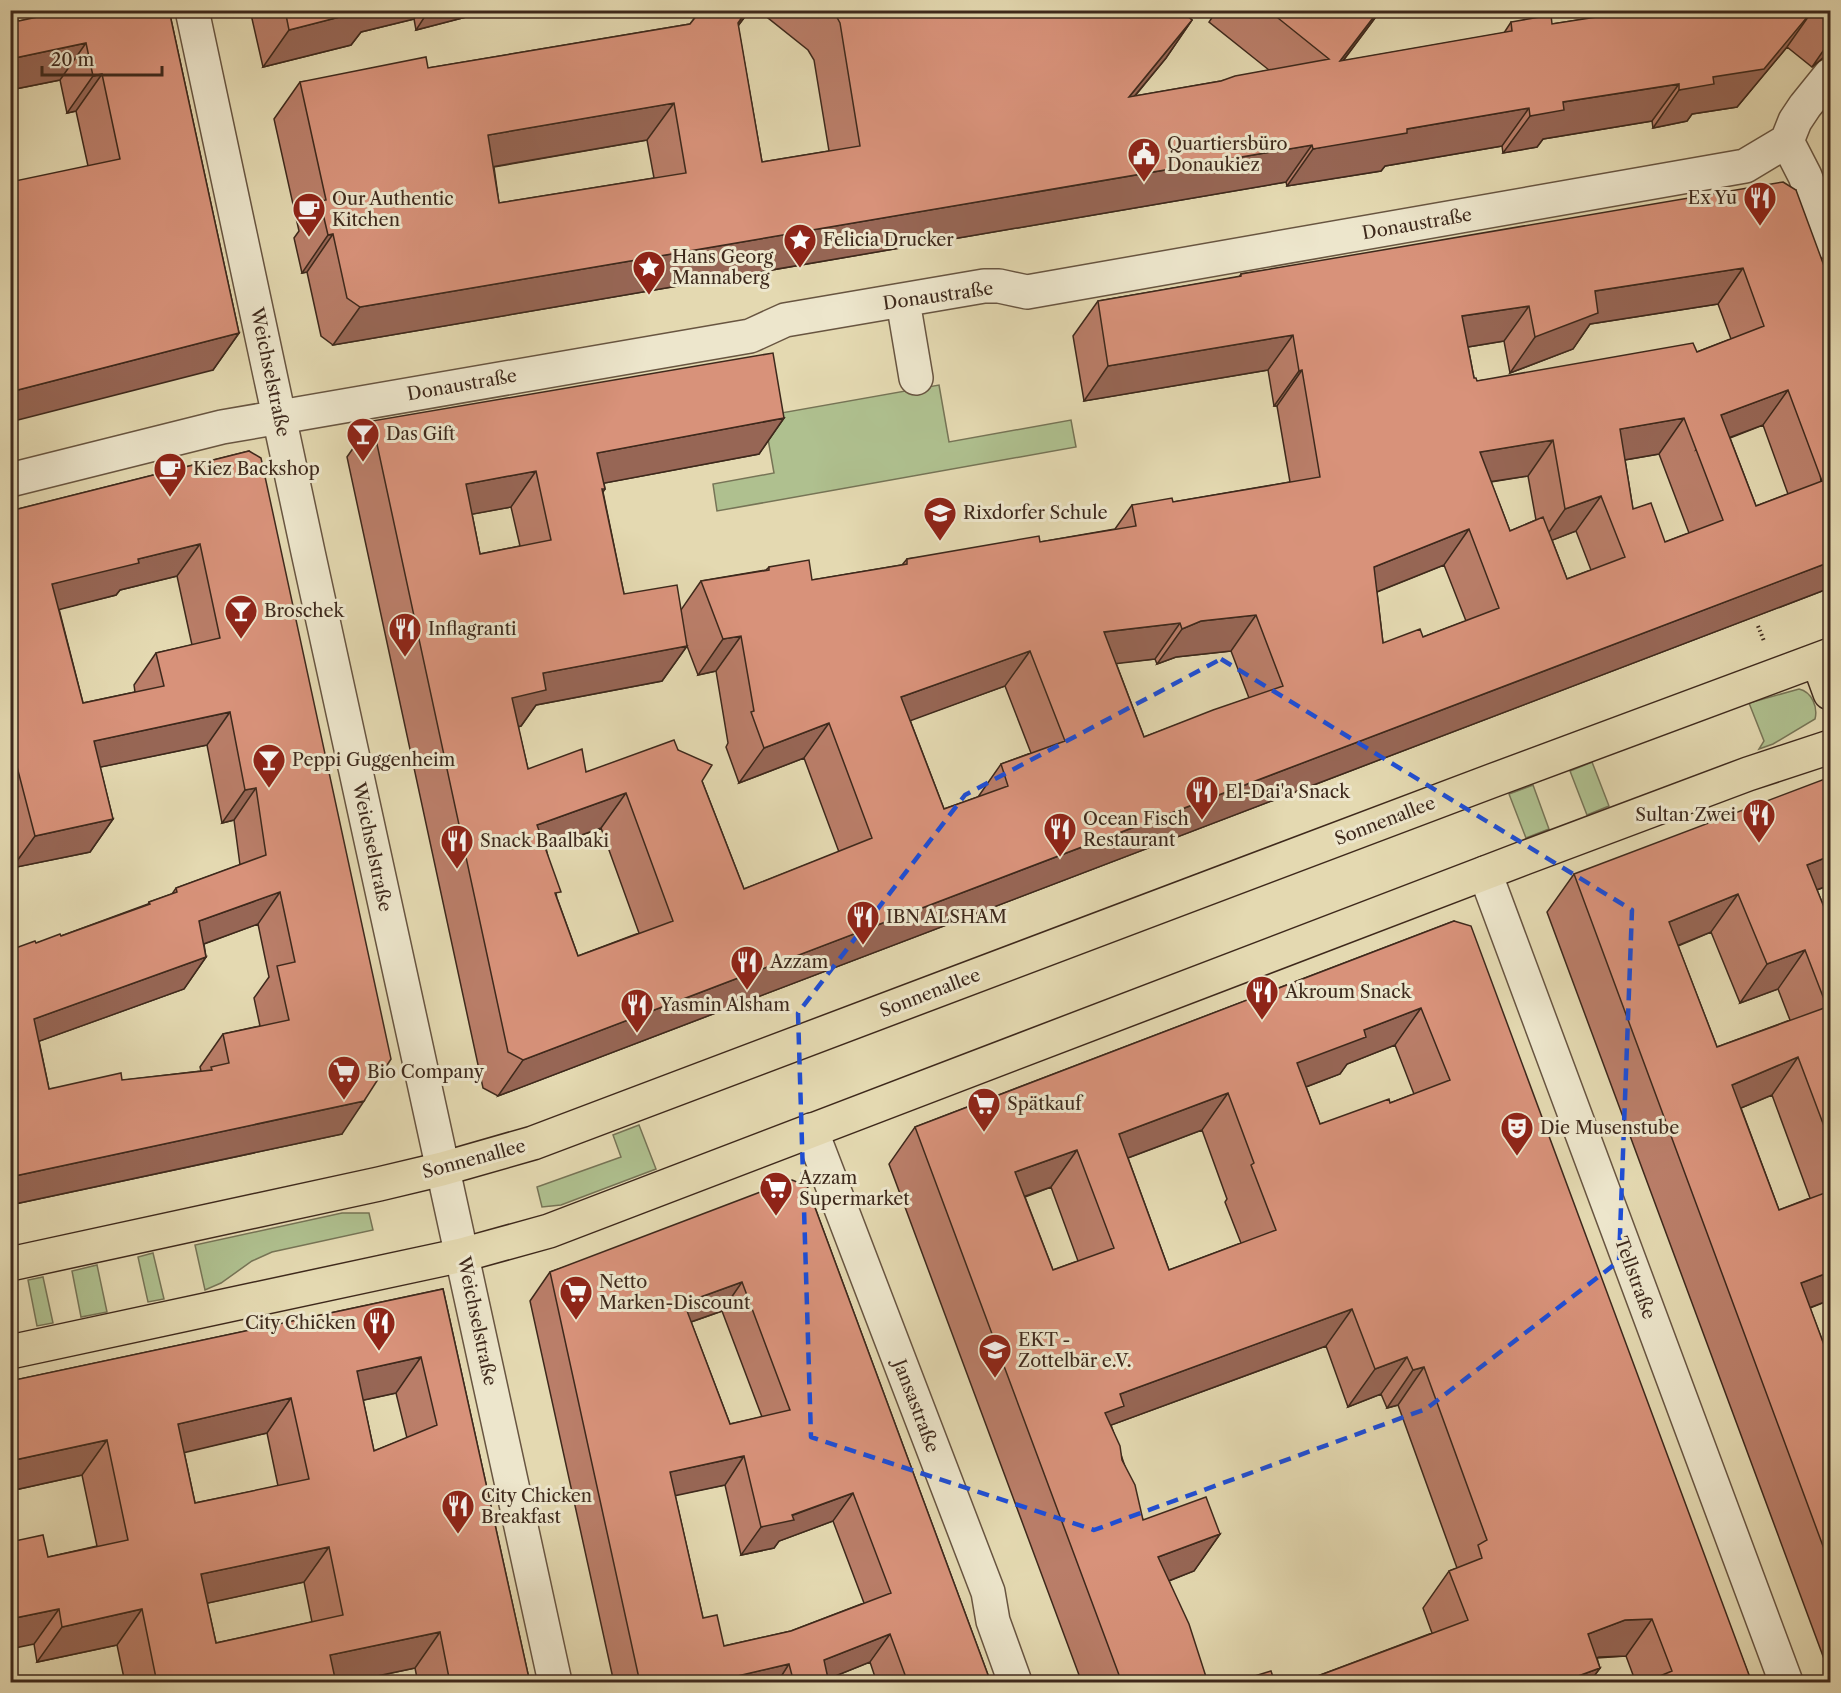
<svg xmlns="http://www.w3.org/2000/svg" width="1841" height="1693" viewBox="0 0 1841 1693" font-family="'Libre Caslon Text',serif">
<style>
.green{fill:#afc08f;stroke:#767456;stroke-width:1.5}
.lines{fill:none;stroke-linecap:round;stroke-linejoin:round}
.minor-casing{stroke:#685541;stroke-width:36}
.major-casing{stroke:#3e291c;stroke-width:36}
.path{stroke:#3e291c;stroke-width:4;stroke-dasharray:1.5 3;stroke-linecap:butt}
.minor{stroke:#ede6cc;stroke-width:33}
.major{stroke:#e4d9b1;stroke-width:33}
.wall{fill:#ba7e69;stroke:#3e291c;stroke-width:1.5;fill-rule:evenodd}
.shaded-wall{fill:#976655;stroke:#3e291c;stroke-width:1.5}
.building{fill:#d8927a;stroke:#3e291c;stroke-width:1.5;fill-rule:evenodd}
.marked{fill:none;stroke:#1d4ed8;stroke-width:4.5;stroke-dasharray:12 8;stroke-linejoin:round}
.labels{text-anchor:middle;stroke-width:6;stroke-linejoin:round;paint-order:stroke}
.poi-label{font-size:18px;fill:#3e291c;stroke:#ede6cc;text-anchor:start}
.street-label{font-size:18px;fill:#3e291c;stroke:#ede6cc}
</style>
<rect width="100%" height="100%" fill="#e4d9b1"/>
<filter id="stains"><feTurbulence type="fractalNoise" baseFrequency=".00333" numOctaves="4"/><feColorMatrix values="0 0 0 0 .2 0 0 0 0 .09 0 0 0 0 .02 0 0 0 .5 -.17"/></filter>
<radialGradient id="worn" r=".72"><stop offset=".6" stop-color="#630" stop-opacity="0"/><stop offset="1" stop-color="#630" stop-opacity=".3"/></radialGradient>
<path class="green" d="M939,385L949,442L1071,420L1076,447L717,511L713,484L774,473L764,416Z
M1799,689C1812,692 1818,707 1815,719L1773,744L1759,749L1764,741L1749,703Z
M1592,762L1609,806L1587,815L1570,771Z
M1533,785L1549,829L1526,838L1509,794Z
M639,1125L656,1169L561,1205L542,1207L537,1187L621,1157L613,1135Z
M342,1213H369L373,1230L272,1252L252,1261L221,1283L205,1290L195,1245Z
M153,1253L164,1299L148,1302L138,1257Z
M97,1265L107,1312L81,1317L72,1271Z
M43,1277L53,1323L37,1326L28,1280Z"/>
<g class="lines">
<g class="minor-casing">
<path id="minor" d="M192,10L308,552L555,1682
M1787,141L1805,176L1830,243
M903,301L916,378
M10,480L222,427L750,336L785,320L984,286H999L1027,292L1745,166L1787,141L1795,121L1805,106L1830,75
M1485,873L1786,1682
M811,1130L988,1592L993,1621L1015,1682"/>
</g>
<g class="major-casing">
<path id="major" d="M1818,660L1830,693
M10,1264L379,1184L442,1169L533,1143L1494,780L1830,655
M10,1352L462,1255L549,1231L1524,858L1748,774L1830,747"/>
</g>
<path class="path" d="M1758,626L1764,641"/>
<use href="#minor" class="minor"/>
<use href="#major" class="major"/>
</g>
<path class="wall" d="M58,10H169L239,333L213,370L88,166L76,111L67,113L60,80L10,90V16L19,21L58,13Z
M250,10H493L416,30L414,19L361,32L351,45L263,67Z
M701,10H750L738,26L762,162L829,151L814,60L808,50L758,10H1180L1192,20L1166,58L1135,96L1221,81L1269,70L1209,22L1217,10H1381L1343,61L1504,33L1511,22L1552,24L1642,10H1830V57H1824L1812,67L1787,47L1737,107L1692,114L1687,121L1653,128L1652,121L1543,139L1537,147L1503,153L1502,146L1385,166L1381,171L1287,186L1286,182L333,345L321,336L307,272L302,273L294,238L299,231L274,119L300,82L428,68L690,24ZM647,140L654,178L499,203L494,167Z
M1796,190L1830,588L498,1096L483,1088L347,457L372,421L784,418L759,454L604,483L605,489L603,492L624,594L681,610L701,581L766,570L769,567L812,580L902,565L907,559L1040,542L1115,529L1132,505L1173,502L1290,482L1277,406H1274L1268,370L1084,401L1073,336L1098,301L1239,277L1241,274ZM1718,304L1731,339L1697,352L1477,381L1474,378L1468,347L1504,341L1510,373L1573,349L1590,324ZM1763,425L1788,494L1756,506L1730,438ZM1659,454L1689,533L1665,542L1633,509L1625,460ZM1528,476L1536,520L1510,531L1491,482ZM511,507L520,546L480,554L472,514ZM1576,531L1591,570L1567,579L1552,540ZM1444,565L1466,621L1423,637L1383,643L1377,592ZM687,646L698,675L716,671L728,743L726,747L739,783L804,758L839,852L744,889L702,781L678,750L586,772L528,769L518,727L521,726L536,705L662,681ZM1231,651L1249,698L1144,737L1116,663L1155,659L1157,664L1176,657ZM1005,686L1031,753L1001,764L978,797L944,809L910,720ZM601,828L639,933L578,956L557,898L546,848Z
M249,451L342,1134L10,1205L36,943L61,936L148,904L149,902L172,894L176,888L240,865L234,820L222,823L207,745L100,767L113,819L90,852L12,868L10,862V511ZM177,576L192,645L156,653L134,685L135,692L83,703L59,609L116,595L120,590ZM258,924L269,977L254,998L260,1026L223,1034L200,1067L201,1071L49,1089L39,1041L184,989L206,957L204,944Z
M1574,874L1830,885L1817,890L1830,922V1300L1810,1308L1830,1361V1675L1547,912ZM1711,932L1740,1003L1778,989L1790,1020L1717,1047L1678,946ZM1772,1095L1810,1198L1779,1210L1741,1108Z
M1454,921L1752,1683H1636L1626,1656L1597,1658L1600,1668L1589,1683H1299L1432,1633L1423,1608L1449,1571L1457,1568L1398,1405L1387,1408L1381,1394L1348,1407L1326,1346L1111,1425L1143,1520L1220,1534L1194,1571L1169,1581L1208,1683H1082L889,1164L915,1127ZM1395,1045L1414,1094L1390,1103L1320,1124L1306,1087L1340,1074L1347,1064ZM1202,1130L1227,1199L1225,1202L1241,1243L1169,1270L1128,1158ZM1051,1187L1078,1261L1053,1270L1025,1197Z
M807,1186L991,1683H877L870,1662L828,1679L829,1683H614L530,1301L550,1272ZM722,1311L762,1417L730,1424L691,1322ZM725,1485L741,1555L774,1548L779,1541L833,1521L864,1603L791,1631L724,1646L703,1618L675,1495Z
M443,1289L530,1683H418L415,1668L344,1683H125L117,1645L37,1662L34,1644L48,1557L97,1546L82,1475L10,1491V1381ZM396,1393L407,1438L374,1451L363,1400ZM267,1433L278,1486L195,1503L184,1452ZM304,1582L312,1622L216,1643L207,1603Z"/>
<path class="shaded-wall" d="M366,10H420L414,19L361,32L351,45L263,67L289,30Z
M429,10H493L416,30Z
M747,10H750L711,61L738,23Z
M1379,10H1381L1314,99L1340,61Z
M1813,10L1787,47L1737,107L1692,114L1687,121L1653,128L1679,90L1713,77Z
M1192,20L1166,58L1103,134L1129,97Z
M1830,41V57H1824L1812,67Z
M86,43L60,80L10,90V59Z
M102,74L76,111L67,113L93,76Z
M1679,84L1652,121L1543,139L1537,147L1503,153L1530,116L1563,102Z
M674,103L647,140L462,172L488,135Z
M1529,108L1502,146L1385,166L1381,171L1287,186L1313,149L1407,129Z
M1312,145L1286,182L333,345L360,307Z
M333,234L307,272L302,273L328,235Z
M1743,268L1718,304L1590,324L1573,349L1510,373L1535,337L1595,291Z
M1529,306L1504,341L1437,352L1462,316Z
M239,333L213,370L10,422V392Z
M1293,335L1268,370L1084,401L1108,366Z
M1302,370L1277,406H1274L1299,371Z
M1788,390L1763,425L1696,450L1721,415Z
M784,418L759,454L573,489L597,453Z
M1684,418L1659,454L1595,465L1620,429Z
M1553,440L1528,476L1455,487L1480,452Z
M536,471L511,507L441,520L466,484Z
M1601,496L1576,531L1540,545L1565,509Z
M1469,529L1444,565L1349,603L1374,567Z
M200,544L177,576L120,590L116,595L30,617L52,584L138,559Z
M1830,562V588L498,1096L523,1060Z
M1256,615L1231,651L1176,657L1157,664L1182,629L1201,621Z
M1180,623L1155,659L1079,668L1104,632Z
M741,636L716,671L698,675L723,639Z
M687,646L662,681L536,705L521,726L487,733L512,698L543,673Z
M1030,651L1005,686L877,733L901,697Z
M230,712L207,745L72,773L94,741Z
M829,723L804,758L739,783L764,748Z
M15,759L10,766V760Z
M256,788L234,820L222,823L245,790Z
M626,793L601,828L512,860L537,825Z
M113,819L90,852L12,868L35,836Z
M1830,856V885L1780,903L1807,865Z
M280,892L258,924L176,954L199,921Z
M1738,894L1711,932L1642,960L1669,922Z
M1805,950L1778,989L1740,1003L1767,964Z
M206,957L184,989L12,1051L34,1019Z
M1421,1008L1395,1045L1347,1064L1340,1074L1271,1100L1297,1063L1364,1030Z
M1798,1057L1772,1095L1705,1123L1732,1085Z
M1228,1093L1202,1130L1093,1171L1119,1134Z
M364,1101L342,1134L10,1205V1177Z
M1077,1150L1051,1187L989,1209L1015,1172Z
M1830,1272V1300L1774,1321L1801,1283Z
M742,1282L722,1311L665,1331L684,1303Z
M1352,1309L1326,1346L1111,1425L1098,1443L1105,1413L1120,1394Z
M421,1357L396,1393L332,1407L357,1371Z
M1407,1357L1381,1394L1348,1407L1375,1369Z
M1424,1367L1398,1405L1387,1408L1413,1370Z
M291,1398L267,1433L153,1460L178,1424Z
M107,1440L82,1475L10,1491V1461Z
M744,1456L725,1485L650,1501L670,1472Z
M853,1493L833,1521L779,1541L774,1548L741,1555L761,1527Z
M1220,1534L1194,1571L1132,1595L1158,1557Z
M329,1547L304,1582L176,1610L201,1574Z
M59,1609L34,1644L10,1649V1619Z
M142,1609L117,1645L37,1662L62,1627Z
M1652,1619L1626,1656L1599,1657L1562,1671L1588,1634L1625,1620Z
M440,1632L415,1668L344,1683H310L330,1655Z
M890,1634L870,1662L818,1683L824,1660Z
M789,1664L777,1683H718L720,1680Z
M1600,1668L1589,1683H1559Z"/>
<path class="building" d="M70,10H169L239,333L10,392V182L120,159L102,74L93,76L86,43L10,59V16L19,21Z
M285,10H367L289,30Z
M701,10H747L738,23L762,162L860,146L840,23L834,12L832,10H1180L1192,20L1129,97L1221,81L1235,76L1329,59L1268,10H1379L1340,61L1512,31L1511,22L1551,15L1552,24L1642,10H1813L1764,69L1713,77L1714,84L1679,90V84L1563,102L1564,110L1530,116L1529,108L1407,129V133L1313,149L1312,145L360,307L347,298L333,234L328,235L320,201L326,200L300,82L426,57L428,68L690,24ZM674,103L686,173L499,203L488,135Z
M1815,10H1830V23Z
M1783,182L1796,190L1830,282V562L523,1060L508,1052L372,421L773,353L784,418L597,453L605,489H602L624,594L677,585L687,646L543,673L546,690L512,698L528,769L582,749L586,772L674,740L678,750L712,765L702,781L744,889L872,838L829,723L764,748L751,712L754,711L741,636L723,639L701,581L769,570V567L809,560L812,580L907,564V559L1039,536L1040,542L1136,526L1132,505L1172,498L1173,502L1320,477L1302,370L1299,371L1293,335L1108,366L1098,301L1241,276V274ZM1743,268L1764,326L1697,352L1693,343L1477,381L1476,378H1474L1462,316L1529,306L1535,337L1598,313L1595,291ZM1788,390L1822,481L1756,506L1721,415ZM1684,418L1723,520L1665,542L1651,503L1633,509L1620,429ZM1553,440L1565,509L1601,496L1625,557L1567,579L1543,517L1510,531L1480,452ZM536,471L551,540L480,554L466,484ZM1469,529L1499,608L1423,637L1420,629L1383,643L1374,567ZM1256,615L1283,686L1213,710L1144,737L1104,632L1180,623L1182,629L1201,621ZM1030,651L1065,741L1001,764L1008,786L944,809L901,697ZM626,793L673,921L578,956L555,893L561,892L537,825Z
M249,451L261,458L391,1059L364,1101L10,1177V950L35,941L36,943L60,934L61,936L150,904L149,902L177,892L176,888L266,855L256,788L245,790L230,712L94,741L113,819L35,836L15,759L10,760V511ZM200,544L220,638L156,653L164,686L83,703L52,584L139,563L138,559ZM280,892L295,962L277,966L289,1020L223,1034L229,1063L211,1067L212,1070L122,1080L121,1073L49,1089L34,1019L206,957L199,921Z
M1830,777V856L1807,865L1830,922V1142L1798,1057L1732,1085L1779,1210L1830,1191V1272L1801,1283L1830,1361V1565L1574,874ZM1738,894L1767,964L1805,950L1827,1007L1717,1047L1669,922Z
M1454,921L1471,926L1752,1683H1643L1672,1671L1652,1619L1625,1620L1588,1634L1600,1668L1559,1683H1299L1468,1620L1449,1571L1482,1558L1478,1545L1487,1540L1424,1367L1413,1370L1407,1357L1375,1369L1352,1309L1120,1394L1124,1406L1105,1413L1120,1446L1122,1460L1135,1485L1143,1520L1206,1497L1220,1534L1158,1557L1189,1624L1208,1683H1122L915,1127ZM1421,1008L1450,1080L1390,1103L1389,1099L1320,1124L1297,1063L1366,1037L1364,1030ZM1228,1093L1254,1163L1251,1165L1276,1230L1169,1270L1119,1134ZM1077,1150L1114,1248L1053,1270L1015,1172Z
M792,1180L807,1186L991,1683H908L890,1634L824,1660L829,1683H794L789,1664L720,1680V1683H640L550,1272ZM742,1282L790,1410L730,1424L684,1303ZM744,1456L761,1527L794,1520L792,1515L853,1493L891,1593L791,1631L724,1646L717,1615L703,1618L670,1472Z
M443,1289L530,1683H450L440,1632L330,1655L336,1683H224V1680L214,1683H157L142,1609L62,1627L59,1609L10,1619V1542L43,1535L48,1557L128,1540L107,1440L10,1461V1381ZM421,1357L437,1425L374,1451L357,1371ZM291,1398L309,1479L195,1503L178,1424ZM329,1547L343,1615L216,1643L201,1574Z
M1271,1671L1275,1683H1232Z"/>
<path class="marked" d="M1221,659L1632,910L1619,1261L1426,1409L1094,1530L811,1437L798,1013L965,795Z"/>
<defs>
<g id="civic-pin" transform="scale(1.725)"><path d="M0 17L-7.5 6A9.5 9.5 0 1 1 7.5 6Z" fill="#8f2418" stroke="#ede6cc"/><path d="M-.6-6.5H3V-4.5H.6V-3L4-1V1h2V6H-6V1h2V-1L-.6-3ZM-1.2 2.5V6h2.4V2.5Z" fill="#fff"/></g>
<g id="restaurant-pin" transform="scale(1.725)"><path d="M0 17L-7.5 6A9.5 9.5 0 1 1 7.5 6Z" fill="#8f2418" stroke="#ede6cc"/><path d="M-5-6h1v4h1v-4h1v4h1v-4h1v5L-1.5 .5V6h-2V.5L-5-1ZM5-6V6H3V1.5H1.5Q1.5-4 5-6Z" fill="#fff"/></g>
<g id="cafe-pin" transform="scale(1.725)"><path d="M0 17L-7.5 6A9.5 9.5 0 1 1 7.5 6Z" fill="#8f2418" stroke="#ede6cc"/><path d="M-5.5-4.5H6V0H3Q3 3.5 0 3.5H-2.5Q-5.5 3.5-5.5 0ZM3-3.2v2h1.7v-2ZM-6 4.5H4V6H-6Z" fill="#fff"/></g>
<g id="sight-pin" transform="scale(1.725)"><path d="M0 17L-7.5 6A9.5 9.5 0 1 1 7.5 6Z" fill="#8f2418" stroke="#ede6cc"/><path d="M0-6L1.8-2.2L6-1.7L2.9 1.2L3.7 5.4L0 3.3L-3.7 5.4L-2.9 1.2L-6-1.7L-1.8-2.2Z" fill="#fff"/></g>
<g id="bar-pin" transform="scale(1.725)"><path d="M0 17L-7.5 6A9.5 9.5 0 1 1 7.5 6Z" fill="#8f2418" stroke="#ede6cc"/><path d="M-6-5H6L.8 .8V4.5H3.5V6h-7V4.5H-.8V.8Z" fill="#fff"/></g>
<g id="school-pin" transform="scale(1.725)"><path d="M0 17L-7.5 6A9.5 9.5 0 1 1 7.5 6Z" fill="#8f2418" stroke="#ede6cc"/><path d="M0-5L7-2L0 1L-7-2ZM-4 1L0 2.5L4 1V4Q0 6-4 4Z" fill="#fff"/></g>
<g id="supermarket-pin" transform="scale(1.725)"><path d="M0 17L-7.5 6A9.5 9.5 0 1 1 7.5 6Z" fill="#8f2418" stroke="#ede6cc"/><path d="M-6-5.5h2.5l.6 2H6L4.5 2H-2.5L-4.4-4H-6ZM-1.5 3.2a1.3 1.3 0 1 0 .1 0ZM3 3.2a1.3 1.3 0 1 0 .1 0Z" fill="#fff"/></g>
<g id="theatre-pin" transform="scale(1.725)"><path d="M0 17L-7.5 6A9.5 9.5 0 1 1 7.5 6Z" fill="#8f2418" stroke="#ede6cc"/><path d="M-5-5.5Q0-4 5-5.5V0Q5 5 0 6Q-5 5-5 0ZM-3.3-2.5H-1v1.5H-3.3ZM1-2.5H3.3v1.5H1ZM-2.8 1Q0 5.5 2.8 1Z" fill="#fff"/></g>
</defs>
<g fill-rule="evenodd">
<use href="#civic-pin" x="1144" y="154"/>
<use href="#restaurant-pin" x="1760" y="198"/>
<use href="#cafe-pin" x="309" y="209"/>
<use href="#sight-pin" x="800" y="240"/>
<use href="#sight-pin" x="649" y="267"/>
<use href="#bar-pin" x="363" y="434"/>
<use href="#cafe-pin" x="170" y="469"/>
<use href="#school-pin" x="940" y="513"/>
<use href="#bar-pin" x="241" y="611"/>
<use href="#restaurant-pin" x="405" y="629"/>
<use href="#bar-pin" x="269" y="760"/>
<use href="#restaurant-pin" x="1202" y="792"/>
<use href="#restaurant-pin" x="1759" y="815"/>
<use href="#restaurant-pin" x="1060" y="829"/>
<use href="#restaurant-pin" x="457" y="841"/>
<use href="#restaurant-pin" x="863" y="917"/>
<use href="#restaurant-pin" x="747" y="962"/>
<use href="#restaurant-pin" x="1262" y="992"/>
<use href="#restaurant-pin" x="637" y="1005"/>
<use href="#supermarket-pin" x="344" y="1072"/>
<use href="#supermarket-pin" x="984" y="1104"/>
<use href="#theatre-pin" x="1517" y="1128"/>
<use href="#supermarket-pin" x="776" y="1188"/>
<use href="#supermarket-pin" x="576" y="1292"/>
<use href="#restaurant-pin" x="379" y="1323"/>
<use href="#school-pin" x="995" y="1350"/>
<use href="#restaurant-pin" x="458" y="1506"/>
</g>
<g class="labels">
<g class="poi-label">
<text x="1167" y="150">Quartiersbüro<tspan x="1167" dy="21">Donaukiez</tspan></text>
<text x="1737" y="204" text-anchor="end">Ex Yu</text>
<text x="332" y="205">Our Authentic<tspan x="332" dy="21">Kitchen</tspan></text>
<text x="823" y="246">Felicia Drucker</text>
<text x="672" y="263">Hans Georg<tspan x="672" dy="21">Mannaberg</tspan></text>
<text x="386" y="440">Das Gift</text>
<text x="193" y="475">Kiez Backshop</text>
<text x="963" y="519">Rixdorfer Schule</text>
<text x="264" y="617">Broschek</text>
<text x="428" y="635">Inflagranti</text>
<text x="292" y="766">Peppi Guggenheim</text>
<text x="1225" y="798">El-Dai'a Snack</text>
<text x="1736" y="821" text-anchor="end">Sultan Zwei</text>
<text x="1083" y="825">Ocean Fisch<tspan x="1083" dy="21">Restaurant</tspan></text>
<text x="480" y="847">Snack Baalbaki</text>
<text x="886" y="923">IBN ALSHAM</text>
<text x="770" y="968">Azzam</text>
<text x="1285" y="998">Akroum Snack</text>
<text x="660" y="1011">Yasmin Alsham</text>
<text x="367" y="1078">Bio Company</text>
<text x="1007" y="1110">Spätkauf</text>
<text x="1540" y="1134">Die Musenstube</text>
<text x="799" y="1184">Azzam<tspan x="799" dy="21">Supermarket</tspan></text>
<text x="599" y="1288">Netto<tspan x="599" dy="21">Marken-Discount</tspan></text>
<text x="356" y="1329" text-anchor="end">City Chicken</text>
<text x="1018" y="1346">EKT -<tspan x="1018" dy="21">Zottelbär e.V.</tspan></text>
<text x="481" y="1502">City Chicken<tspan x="481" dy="21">Breakfast</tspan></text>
</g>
<g class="street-label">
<text transform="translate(1417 224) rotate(-10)" y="6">Donaustraße</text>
<text transform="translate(938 296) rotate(-8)" y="6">Donaustraße</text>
<text transform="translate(270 372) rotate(78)" y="6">Weichselstraße</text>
<text transform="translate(462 385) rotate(-10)" y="6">Donaustraße</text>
<text transform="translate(1385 821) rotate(-21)" y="6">Sonnenallee</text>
<text transform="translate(372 847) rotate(78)" y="6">Weichselstraße</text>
<text transform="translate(930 993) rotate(-21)" y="6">Sonnenallee</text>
<text transform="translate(474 1159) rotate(-15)" y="6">Sonnenallee</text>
<text transform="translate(1635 1278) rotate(70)" y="6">Tellstraße</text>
<text transform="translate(477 1321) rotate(78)" y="6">Weichselstraße</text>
<text transform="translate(916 1406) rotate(69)" y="6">Jansastraße</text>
</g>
</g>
<rect width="1841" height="1693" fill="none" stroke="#e4d9b1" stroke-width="36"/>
<rect x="12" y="12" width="1817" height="1669" fill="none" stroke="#3e291c" stroke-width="3"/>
<rect x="18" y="18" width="1805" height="1657" fill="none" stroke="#3e291c" stroke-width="1.5"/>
<path d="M42 66v9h120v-9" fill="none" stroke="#3e291c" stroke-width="3"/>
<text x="51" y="66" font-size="18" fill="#3e291c" stroke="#ede6cc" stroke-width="4.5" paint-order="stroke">20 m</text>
<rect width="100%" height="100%" filter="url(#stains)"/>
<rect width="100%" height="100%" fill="url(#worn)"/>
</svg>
